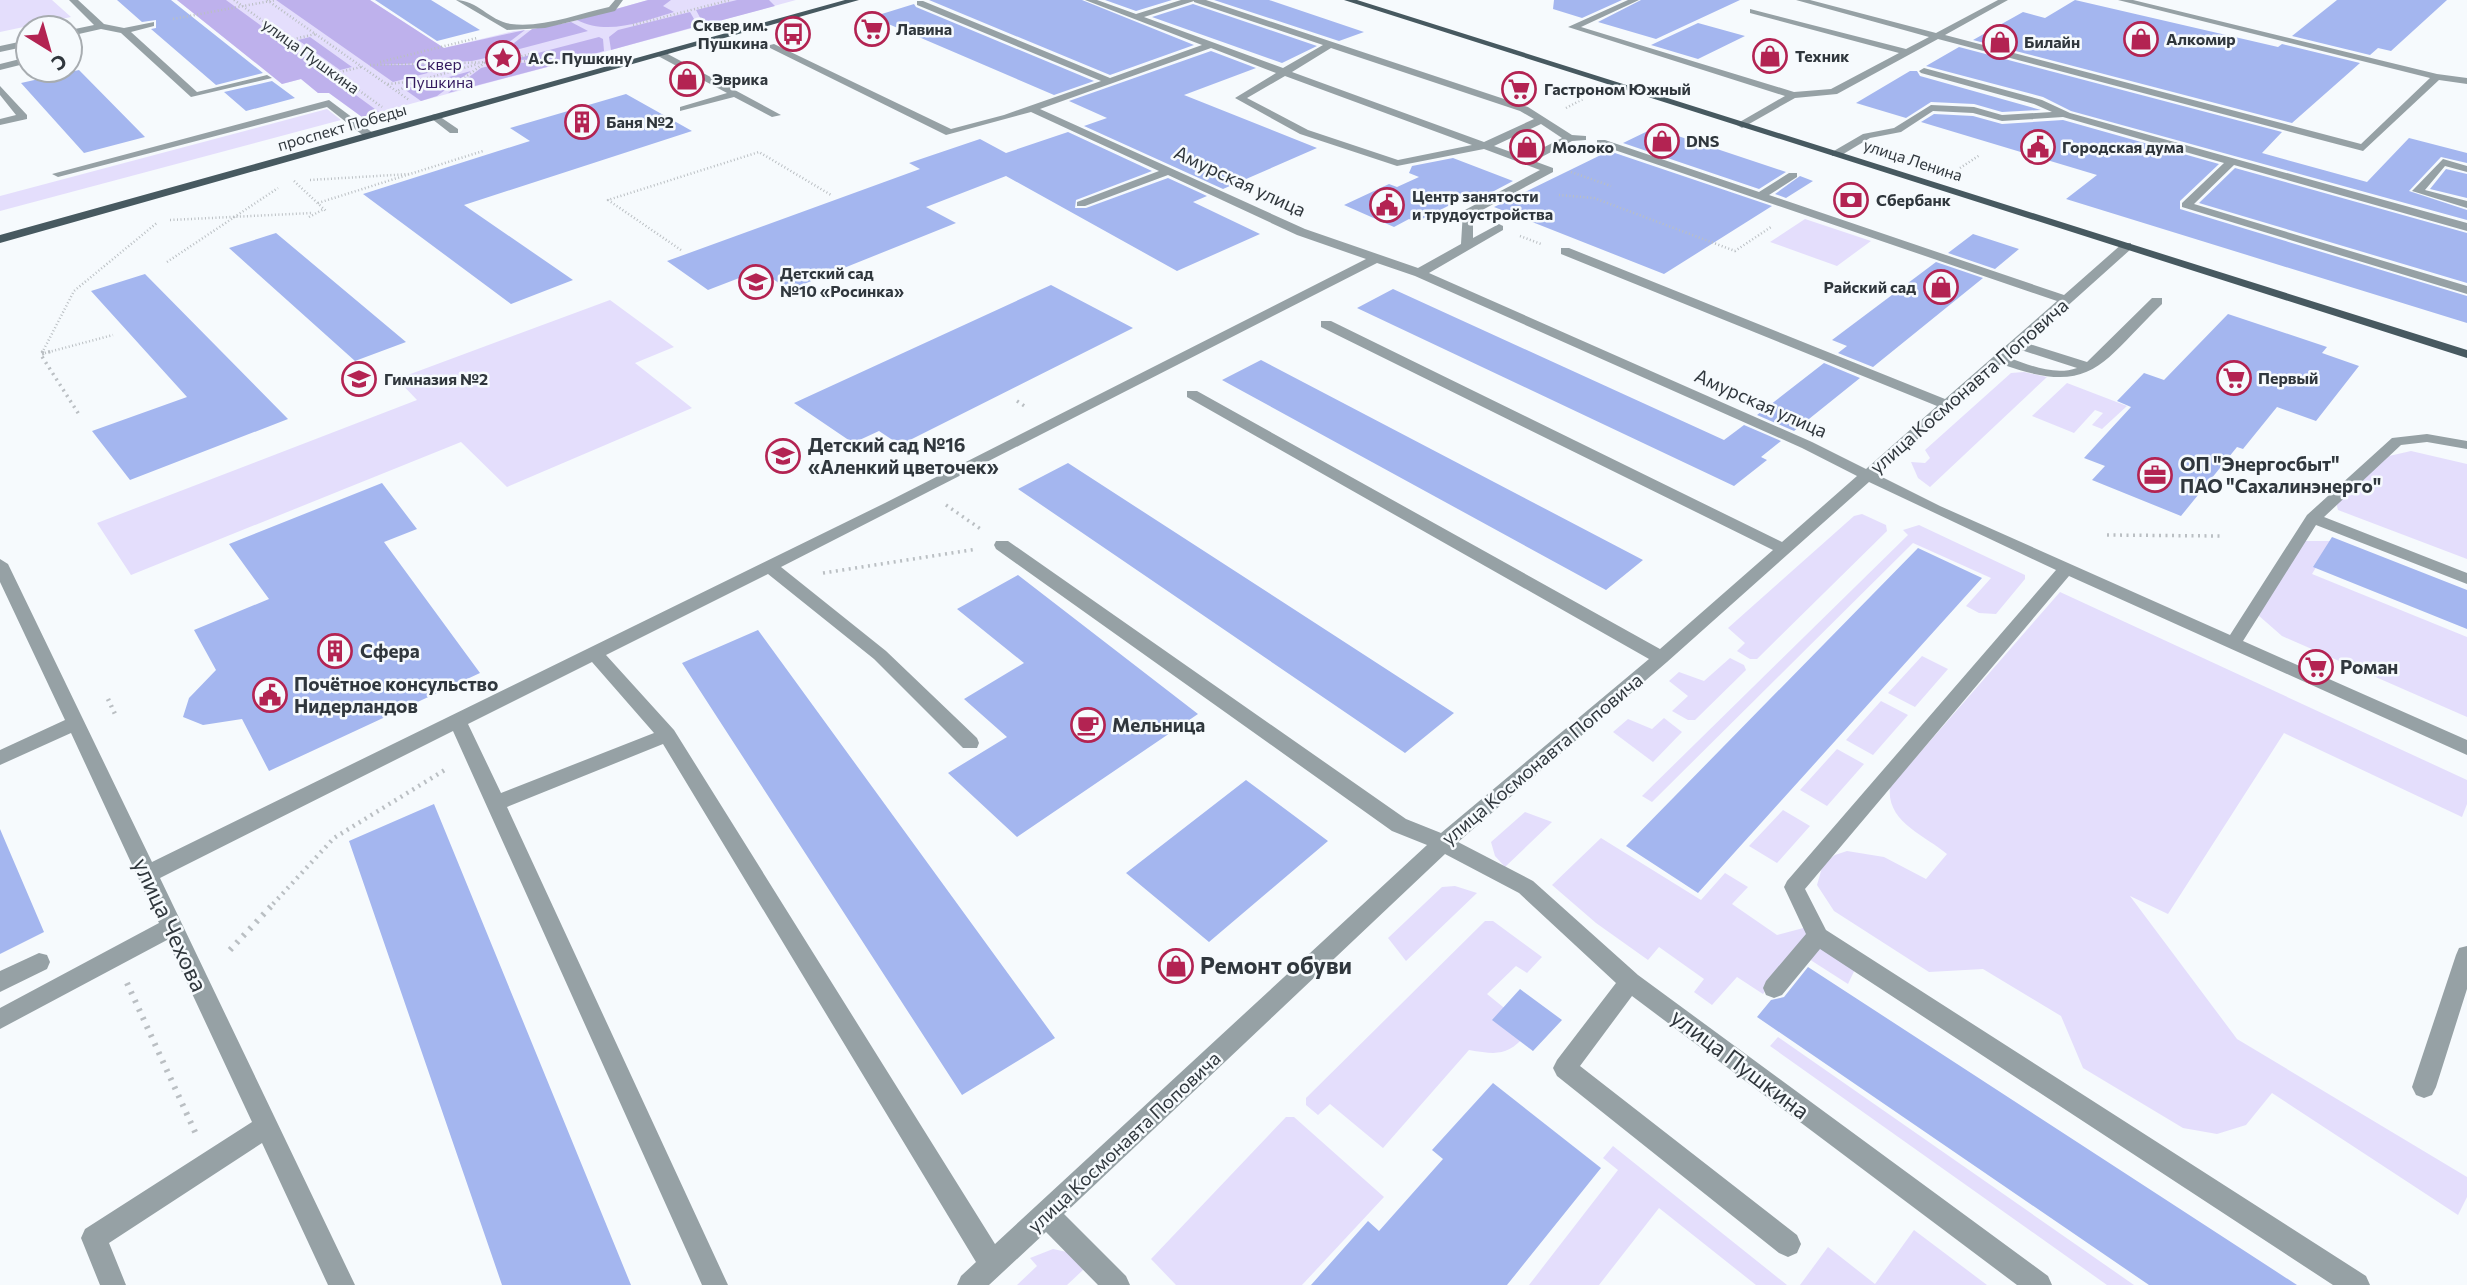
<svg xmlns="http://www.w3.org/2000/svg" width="2467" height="1285" viewBox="0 0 2467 1285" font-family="Commissioner,sans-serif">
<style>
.green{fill:#e4defc}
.forest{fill:#beb1ec}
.building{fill:#a4b6ef}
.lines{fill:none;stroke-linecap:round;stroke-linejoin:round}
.path-far3{stroke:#babfc3;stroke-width:2.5;stroke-dasharray:1 2.5;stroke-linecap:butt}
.path-far2{stroke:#babfc3;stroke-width:3.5;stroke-dasharray:2 4.5;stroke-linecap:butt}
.path-far1{stroke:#babfc3;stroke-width:4.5;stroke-dasharray:2 5;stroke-linecap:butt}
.path{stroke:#babfc3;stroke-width:6;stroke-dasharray:2.5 7;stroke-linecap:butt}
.minor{fill:#96a1a5;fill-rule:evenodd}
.major{fill:#475960;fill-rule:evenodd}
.labels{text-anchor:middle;stroke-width:5;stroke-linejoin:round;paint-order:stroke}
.far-poi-label{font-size:16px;font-weight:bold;fill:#30373d;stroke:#f6fafd;text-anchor:start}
.far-street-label{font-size:16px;fill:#30373d;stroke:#f6fafd}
.far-park-label{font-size:16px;fill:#341b5f;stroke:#f6fafd}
.street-label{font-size:19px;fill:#30373d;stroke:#f6fafd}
.poi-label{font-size:19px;font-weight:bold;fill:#30373d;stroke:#f6fafd;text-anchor:start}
.near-street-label{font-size:23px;fill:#30373d;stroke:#f6fafd}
.near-poi-label{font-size:23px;font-weight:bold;fill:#30373d;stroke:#f6fafd;text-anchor:start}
</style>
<rect width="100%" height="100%" fill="#f6fafd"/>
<path class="green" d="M0,0H52L71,17L0,32Z
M177,0H370L444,48L514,31L545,29L648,0H796L362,117L329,93H318L301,79L282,84Z
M327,109L341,120L0,211V196Z
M1805,219L1871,241L1837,266L1770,242Z
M610,300L674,347L635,363L692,408L507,487L461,442L131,575L97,523L417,400L397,379Z
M2024,372L2047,377L1930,487L1918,478L1911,462L1925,463L1930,458L1925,450L2011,373Z
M2067,383L2127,406L2102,429L2092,425L2103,413L2095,410L2074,433L2032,416Z
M2411,451L2467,464V559L2338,510L2336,502L2389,456Z
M1862,514L1886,525L1887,531L1757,659H1750L1737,651L1745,643L1728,628L1854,516Z
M1919,525L2025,575V579L1996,614L1979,613L1966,606L1991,578L1913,543L1652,802L1642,796L1908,535L1903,530Z
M2305,541H2332L2312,574L2467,637V717L2282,636L2258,615Z
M2060,592L2467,780V804L2462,817L2284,733L2168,914L2130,896L2237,1039L2467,1177V1197L2458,1215L2272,1093L2246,1125L2217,1134L2183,1128L2083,1068L2061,1016L1983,969L1929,972L1834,911L1817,885L1823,864L1835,855L1847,851L1884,857L1926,879L1947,854C1925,835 1886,822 1890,787Z
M1922,656L1948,669L1915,707L1888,693Z
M1730,658L1744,665L1746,670L1695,720H1688L1672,711L1688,696L1669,681L1679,672L1704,681Z
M1881,701L1908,715L1873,755L1846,740Z
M1664,718L1682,732L1653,762L1613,732L1628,719L1652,729Z
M1837,749L1864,764L1827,806L1800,790Z
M1783,810L1810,826L1777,863L1749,846Z
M1525,812L1552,822L1505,867L1495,856L1491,842Z
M1601,838L1701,900L1725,873L1748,887L1732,904L1777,935L1811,926L1860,959L1848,984L1798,952L1763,994L1737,977L1712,1005L1694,992L1704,979L1659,947L1648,960L1596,923L1552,885Z
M1455,886L1477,893L1406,961L1388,938L1442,887Z
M1485,921H1493L1542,957L1527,973L1516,966L1487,994L1524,1024L1529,1032C1508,1056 1499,1055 1469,1050L1383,1148L1330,1104L1318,1115L1306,1105V1098Z
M1778,1037L2134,1285H2107L1770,1046Z
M1286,1117H1294L1384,1197L1302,1285H1176L1151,1259Z
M1613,1146L1787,1285H1756L1659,1208L1599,1285H1529L1618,1170L1603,1158Z
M1914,1230L1987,1285H1800L1828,1247L1875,1284Z
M1053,1249L1067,1252L1084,1269L1067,1285H1017L1037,1266L1030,1258Z"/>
<path class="forest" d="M177,0H226L379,112L362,117L329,93H318L301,79L282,84Z
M276,0H370L444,48L525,30L490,57L472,61L379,65L462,64L393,82Z
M648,0H671L663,6L674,12C643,21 608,36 577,20Z
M737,0H769L775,6L704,25L696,10Z
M690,12L698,26L611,50L609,37L618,30Z
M571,22L588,31L500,54L532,29Z
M310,37L352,67L340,70L298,40Z
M599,37L603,39L604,51L576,59L511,60Z
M566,62L448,93L481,68L501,63Z
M471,71L437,96L421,101L404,89Z"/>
<path class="building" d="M117,0H171L263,73L216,85L151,29L156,28V20L142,22Z
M375,0H431L480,30L437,41Z
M929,0H1082L1194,45L1110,75Z
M1105,0H1172L1136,11Z
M1214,0H1269L1364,32L1339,41Z
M1554,0H1622L1582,18L1553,9Z
M1641,0H1740L1656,39L1598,22Z
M2075,0L2278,47L2282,44L2360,63L2292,123L1973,40L2023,12L2045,18Z
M2337,0H2447L2391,51L2378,48L2370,55L2292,36Z
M914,4L916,7L1094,81L1054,95L872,17Z
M1193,4L1317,46L1282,63L1152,17Z
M1698,23L1745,36L1698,59L1651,45Z
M1959,47L2282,132L2262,153L2367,182L2409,138L2467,153V163L2441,157L2409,191L2467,210V220L2071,111L2043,97L1926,66Z
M1211,51L1256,68L1184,95L1317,148L1223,189L1084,126L1107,118L1069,101Z
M79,70L145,137L84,153L21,83Z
M1910,71H1917L1920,76L2041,110L2002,112L1974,104L1931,102L1906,118L1856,103Z
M272,81L295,98L246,111L224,92Z
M626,94L692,131L464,205L573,280L511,304L363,194L530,141L510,128Z
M1934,114L1973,116L2002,124L2063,120L2219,164L2180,201V209L2467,296V323L2066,199L2097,175L1921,122Z
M1654,128L1786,172L1759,189L1623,143Z
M1068,132L1152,171L1076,200L1075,208H1086L1168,178L1207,196L1193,202L1260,234L1177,271L1006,176L926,207L956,223L789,290L760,270L708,290L667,261L920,169L909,163L980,139L1006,153Z
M1609,151L1772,206L1664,274L1494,207Z
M1453,158L1513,181L1477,200L1468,196L1416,222L1409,219L1394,227L1344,205L1389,184L1397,187L1419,177L1409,173L1412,166Z
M2235,168L2467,233V283L2199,203Z
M2446,169L2467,174V198L2430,189Z
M1800,176L1813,181L1786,198L1775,194Z
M276,233L406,342L355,361L229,248Z
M1973,234L2019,249L1995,269L1948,253Z
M1936,262L1983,278L1873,367L1838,353L1847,346L1832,340Z
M145,274L288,419L130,480L92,431L187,397L91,291Z
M1051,285L1133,328L900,445L879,431L853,443L794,403Z
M1393,289L1724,440L1744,425L1781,441L1761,457L1767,460L1734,486L1357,308Z
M2228,314L2327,347L2322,353L2359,366L2316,421L2277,407L2243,449L2237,447L2181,516L2092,480L2105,466L2084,458L2131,407L2117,401L2144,373L2164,380Z
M1261,360L1643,560L1606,590L1222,380Z
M1824,363L1860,378L1794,431L1757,415Z
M1068,463L1454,713L1405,753L1018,489Z
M382,483L417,529L384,542L480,673L269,771L242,719L203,725L183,717L189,698L216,670L194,630L269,599L229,544Z
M2332,537L2467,590V629L2313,567Z
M1918,548L1982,578L1698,893L1626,846Z
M1018,575L1198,714L1017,837L948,773L1007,737L964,699L1024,663L957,609Z
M758,630L1055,1038L962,1095L682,663Z
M1246,780L1328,841L1209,942L1126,873Z
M434,804L631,1285H502L349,841Z
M0,829L44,932L0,954Z
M1808,967L2297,1285H2149L1757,1017L1771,1000L1784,997Z
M1520,989L1562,1020L1533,1051L1492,1020Z
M1493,1083L1601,1168L1507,1285H1311L1368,1221L1379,1231L1443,1159L1432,1150Z"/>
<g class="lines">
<path class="path-far3" d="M234,0L382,107
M267,0L409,100
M173,19L276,0
M633,25L730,0
M290,40L315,34
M508,60L537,52
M380,62L477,38
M370,65L537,61
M336,73L361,67
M417,81L478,64
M388,84L417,81L397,91
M456,84L502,50
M1566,108L1583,99
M1960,168L1980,155
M1571,172L1611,186
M310,180L410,174
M294,181L326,211
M1559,195L1594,198L1735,251L1771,227
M318,203L483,151
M309,217L324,209
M170,220L312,213
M1520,236L1541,244
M681,250L608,200L759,152L831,195
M167,262L278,188
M42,353L74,291L158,222
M45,353L113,335"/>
<path class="path-far2" d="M43,351L41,355L80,416
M42,354L52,351
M1017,401L1026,407
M946,505L982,530
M2107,535L2220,536
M823,573L977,549"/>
<path class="path-far1" d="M108,699L115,714
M273,904L334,838L448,768"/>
<path class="path" d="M230,950L275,902
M127,983L196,1134"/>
<path class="minor" d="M69,0H78L104,24L124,28L154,22V26L131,32L197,92L267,75L272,78L191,97L121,33L101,29L70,36V30L94,25Z
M456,0C477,0 490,21 511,24C542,28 578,14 609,7L615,0H623L615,11L545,28L507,30Z
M1085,0H1097L1136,14L1181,0H1206L1528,107L1572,135L1586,136V140L1572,141L1534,161L1553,168V172L1473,215V238L1499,224L1503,226V230L1429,273L1812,442L1866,469L1937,406L1561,254V248H1569L1945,399L2057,301L1597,144V140H1605L1759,192L1789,173H1797V177L1769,195L2064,295L2123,243H2131V249L2026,343L2087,362L2152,298H2162V304C2100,364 2093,397 2001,364L1878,475L1940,506L2230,635L2307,515L2392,438L2427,434L2467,441V449L2427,442L2401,445L2324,517L2467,573V584L2316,525L2243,641L2467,740V755L2069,576L1805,889L1826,930L2366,1276L2370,1285H2333L1820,949L1782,995L1774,998L1766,995L1763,988L1766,981L1806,934L1784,887L1787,881L2056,570L1869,482L1667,662L1458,842L1533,881L1638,975L2048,1276L2052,1285H2017L1632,996L1580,1066L1797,1235L1801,1244L1797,1253L1788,1257L1779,1253L1557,1076L1553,1068L1557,1060L1616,983L1519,893L1445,854L1064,1214L1126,1276L1130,1285H1098L1046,1232L989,1285H957L961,1276L976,1262L663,744L507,807L728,1285H702L453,731L160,878L355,1285H328L262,1143L109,1243L126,1285H100L81,1238L85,1229L252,1122L167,940L0,1029V1008L159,923L71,733L0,765V750L65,720L0,582V559L8,564L152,862L885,503L1366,259L1297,235L1168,175L1085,206H1077V202L1159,171L1031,112L946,135L766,46L774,44L951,129L1004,115L1101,81L917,5V1H923L1110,78L1202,45ZM1194,1V2L1323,45L1283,68L1144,17ZM1211,48L1276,73L1235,98L1300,134L1397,166L1484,149L1540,170L1463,211L1461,244L1418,268L1305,229L1040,109ZM1331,48L1520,111L1534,119L1484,142L1292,72ZM1285,76L1472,145L1398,160L1308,130L1247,98ZM1541,124L1562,138L1525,157L1494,146ZM1377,263L1415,276L1802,448L1857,476L1782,542L1331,321H1321V327L1773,550L1660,649L1197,391H1187V397L1649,659L1441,833L1406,819L1008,541H996L994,545L996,549L1392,831L1427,845L995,1244L674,730L606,655L768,574L874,659L963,748H977L979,743L977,738L886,651L781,567ZM2018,349L2077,368C2054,376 2030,365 2009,358ZM592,662L654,733L501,793L468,724Z
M1628,0H1639L1581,27L1794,92L1831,89L1899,53L1750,13V9L1906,49L1929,37L1796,0H1810L1936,33L1998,0H2008L1945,35L2361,144L2430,78L2118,0H2133L2437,74L2467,78V84L2439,80L2363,151L1938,39L1837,94L1795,98L1742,128L1737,125L1738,123L1785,96L1568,27Z
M28,40V46L0,52V46Z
M658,52H664L781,115L772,117L734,97L680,111V107L727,93L658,56Z
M28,57V63L0,70V64Z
M1924,68L2042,100L2070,113L2467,223V231L2234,165L2194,204L2467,286V294L2182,207V203L2224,163L2063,117L2002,121L1973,113L1933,111L1901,132L1870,138L1840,156H1832V152L1863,134L1894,128L1931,105L1974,107L2002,115L2052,112L2034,104L1921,73L1919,71Z
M0,86L27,115V119L0,125V119L16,115L0,95Z
M329,100L373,133V137H365L327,107L58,177L52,174Z
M436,114L458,129V133H450L432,119V115Z
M2443,159L2467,166V172L2445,166L2425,190L2467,201V208L2412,191Z
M2467,946V989L2436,1087L2432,1095L2424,1098L2416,1095L2412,1087L2456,955L2459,948Z
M39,953L47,955L50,962L47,969L0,992V971Z"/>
<path class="major" d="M845,0H859L0,243V235Z
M1344,0H1357L2467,350V358Z"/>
</g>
<defs>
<g id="supermarket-ring" transform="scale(1.75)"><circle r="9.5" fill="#f6fafd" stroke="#b32352" stroke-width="1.5"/><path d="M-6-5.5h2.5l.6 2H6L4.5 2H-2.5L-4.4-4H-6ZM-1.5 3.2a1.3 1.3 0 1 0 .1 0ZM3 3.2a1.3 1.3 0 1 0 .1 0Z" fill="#b32352"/></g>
<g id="bus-ring" transform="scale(1.75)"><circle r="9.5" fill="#f6fafd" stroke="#b32352" stroke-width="1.5"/><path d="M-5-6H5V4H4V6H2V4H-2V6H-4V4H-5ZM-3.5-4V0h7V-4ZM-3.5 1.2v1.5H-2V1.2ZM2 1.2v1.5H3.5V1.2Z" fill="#b32352"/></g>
<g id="shop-ring" transform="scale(1.75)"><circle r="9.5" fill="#f6fafd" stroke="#b32352" stroke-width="1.5"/><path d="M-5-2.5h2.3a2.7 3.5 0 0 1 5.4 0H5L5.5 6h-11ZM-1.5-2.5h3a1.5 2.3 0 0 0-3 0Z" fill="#b32352"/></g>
<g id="sight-ring" transform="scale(1.75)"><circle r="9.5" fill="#f6fafd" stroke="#b32352" stroke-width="1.5"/><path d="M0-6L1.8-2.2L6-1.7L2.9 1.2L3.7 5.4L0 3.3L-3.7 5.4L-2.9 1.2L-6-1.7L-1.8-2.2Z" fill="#b32352"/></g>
<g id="building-ring" transform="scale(1.75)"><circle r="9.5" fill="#f6fafd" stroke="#b32352" stroke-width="1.5"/><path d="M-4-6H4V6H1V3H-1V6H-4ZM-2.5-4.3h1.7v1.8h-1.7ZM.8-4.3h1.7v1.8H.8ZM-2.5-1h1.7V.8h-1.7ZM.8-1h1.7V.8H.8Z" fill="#b32352"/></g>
<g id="civic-ring" transform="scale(1.75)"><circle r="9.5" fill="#f6fafd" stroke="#b32352" stroke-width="1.5"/><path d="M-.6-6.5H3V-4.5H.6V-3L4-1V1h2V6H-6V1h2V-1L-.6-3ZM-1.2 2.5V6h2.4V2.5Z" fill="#b32352"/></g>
<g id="bank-ring" transform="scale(1.75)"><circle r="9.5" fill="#f6fafd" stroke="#b32352" stroke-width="1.5"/><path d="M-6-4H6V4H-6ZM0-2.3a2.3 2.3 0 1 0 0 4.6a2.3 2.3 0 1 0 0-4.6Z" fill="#b32352"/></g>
<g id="school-ring" transform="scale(1.75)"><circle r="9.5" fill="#f6fafd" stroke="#b32352" stroke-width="1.5"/><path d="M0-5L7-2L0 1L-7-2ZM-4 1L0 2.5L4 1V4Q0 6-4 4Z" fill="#b32352"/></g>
<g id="office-ring" transform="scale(1.75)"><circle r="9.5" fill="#f6fafd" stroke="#b32352" stroke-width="1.5"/><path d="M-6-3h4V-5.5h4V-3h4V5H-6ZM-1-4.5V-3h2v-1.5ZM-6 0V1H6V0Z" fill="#b32352"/></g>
<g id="cafe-ring" transform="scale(1.75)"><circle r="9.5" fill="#f6fafd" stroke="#b32352" stroke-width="1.5"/><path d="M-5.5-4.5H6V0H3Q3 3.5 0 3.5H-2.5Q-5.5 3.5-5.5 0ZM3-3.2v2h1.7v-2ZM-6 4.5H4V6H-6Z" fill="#b32352"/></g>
</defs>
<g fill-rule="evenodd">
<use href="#supermarket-ring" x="872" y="29"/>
<use href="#bus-ring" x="793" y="34"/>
<use href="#shop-ring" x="2141" y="39"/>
<use href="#shop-ring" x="2000" y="42"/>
<use href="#shop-ring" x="1770" y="56"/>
<use href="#sight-ring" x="503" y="58"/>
<use href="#shop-ring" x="687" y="79"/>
<use href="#supermarket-ring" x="1519" y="89"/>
<use href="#building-ring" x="582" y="122"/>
<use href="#shop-ring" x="1662" y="141"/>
<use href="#shop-ring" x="1527" y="147"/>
<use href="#civic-ring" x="2038" y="147"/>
<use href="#bank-ring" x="1851" y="200"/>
<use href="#civic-ring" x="1387" y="205"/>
<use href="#school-ring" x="756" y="282"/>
<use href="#shop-ring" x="1941" y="287"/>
<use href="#supermarket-ring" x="2234" y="378"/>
<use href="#school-ring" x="359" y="379"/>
<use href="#school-ring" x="783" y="456"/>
<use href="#office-ring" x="2155" y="475"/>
<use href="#building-ring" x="335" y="651"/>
<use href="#supermarket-ring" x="2316" y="667"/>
<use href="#civic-ring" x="270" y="695"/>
<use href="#cafe-ring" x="1088" y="725"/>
<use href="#shop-ring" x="1176" y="966"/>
</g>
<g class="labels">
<g class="far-poi-label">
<text x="768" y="31" text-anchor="end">Сквер им.<tspan x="768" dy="18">Пушкина</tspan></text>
<text x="896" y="35">Лавина</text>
<text x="2166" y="45">Алкомир</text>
<text x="2024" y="48">Билайн</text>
<text x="1795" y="62">Техник</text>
<text x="528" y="64">А.С. Пушкину</text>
<text x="712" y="85">Эврика</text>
<text x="1544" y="95">Гастроном Южный</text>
<text x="606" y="128">Баня №2</text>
<text x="1686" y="147">DNS</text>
<text x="1552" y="153">Молоко</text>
<text x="2062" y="153">Городская дума</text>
<text x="1412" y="202">Центр занятости<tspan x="1412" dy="18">и трудоустройства</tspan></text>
<text x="1876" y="206">Сбербанк</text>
<text x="780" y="279">Детский сад<tspan x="780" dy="18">№10 «Росинка»</tspan></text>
<text x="1916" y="293" text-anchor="end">Райский сад</text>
<text x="2258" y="384">Первый</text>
<text x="384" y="385">Гимназия №2</text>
</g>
<g class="far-street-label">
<text transform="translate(311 56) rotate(36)" y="6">улица Пушкина</text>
<text transform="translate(342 127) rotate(-16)" y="6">проспект Победы</text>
<text transform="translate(1913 160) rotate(18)" y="6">улица Ленина</text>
</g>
<g class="far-park-label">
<text x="439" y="70">Сквер<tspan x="439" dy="18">Пушкина</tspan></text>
</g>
<g class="street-label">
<text transform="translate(1240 181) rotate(25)" y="7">Амурская улица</text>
<text transform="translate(1969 386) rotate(-41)" y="7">улица Космонавта Поповича</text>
<text transform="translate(1761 403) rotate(24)" y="7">Амурская улица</text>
<text transform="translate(1542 759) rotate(-40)" y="7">улица Космонавта Поповича</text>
<text transform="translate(1124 1142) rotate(-43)" y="7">улица Космонавта Поповича</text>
</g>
<g class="poi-label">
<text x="808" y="452">Детский сад №16<tspan x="808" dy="22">«Аленкий цветочек»</tspan></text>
<text x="2180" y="471">ОП "Энергосбыт"<tspan x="2180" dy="22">ПАО "Сахалинэнерго"</tspan></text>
<text x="360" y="658">Сфера</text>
<text x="2340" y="674">Роман</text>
<text x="294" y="691">Почётное консульство<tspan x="294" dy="22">Нидерландов</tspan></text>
<text x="1112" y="732">Мельница</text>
</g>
<g class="near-street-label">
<text transform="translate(170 925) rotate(65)" y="8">улица Чехова</text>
<text transform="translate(1740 1064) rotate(37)" y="8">улица Пушкина</text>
</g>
<g class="near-poi-label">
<text x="1200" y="974">Ремонт обуви</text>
</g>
</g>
<g transform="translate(49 49) rotate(143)"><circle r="33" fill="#f6fafd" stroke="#a7acb0" stroke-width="2"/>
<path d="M0-5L12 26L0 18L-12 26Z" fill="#b32352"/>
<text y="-10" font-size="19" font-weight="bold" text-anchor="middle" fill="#30373d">С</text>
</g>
</svg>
